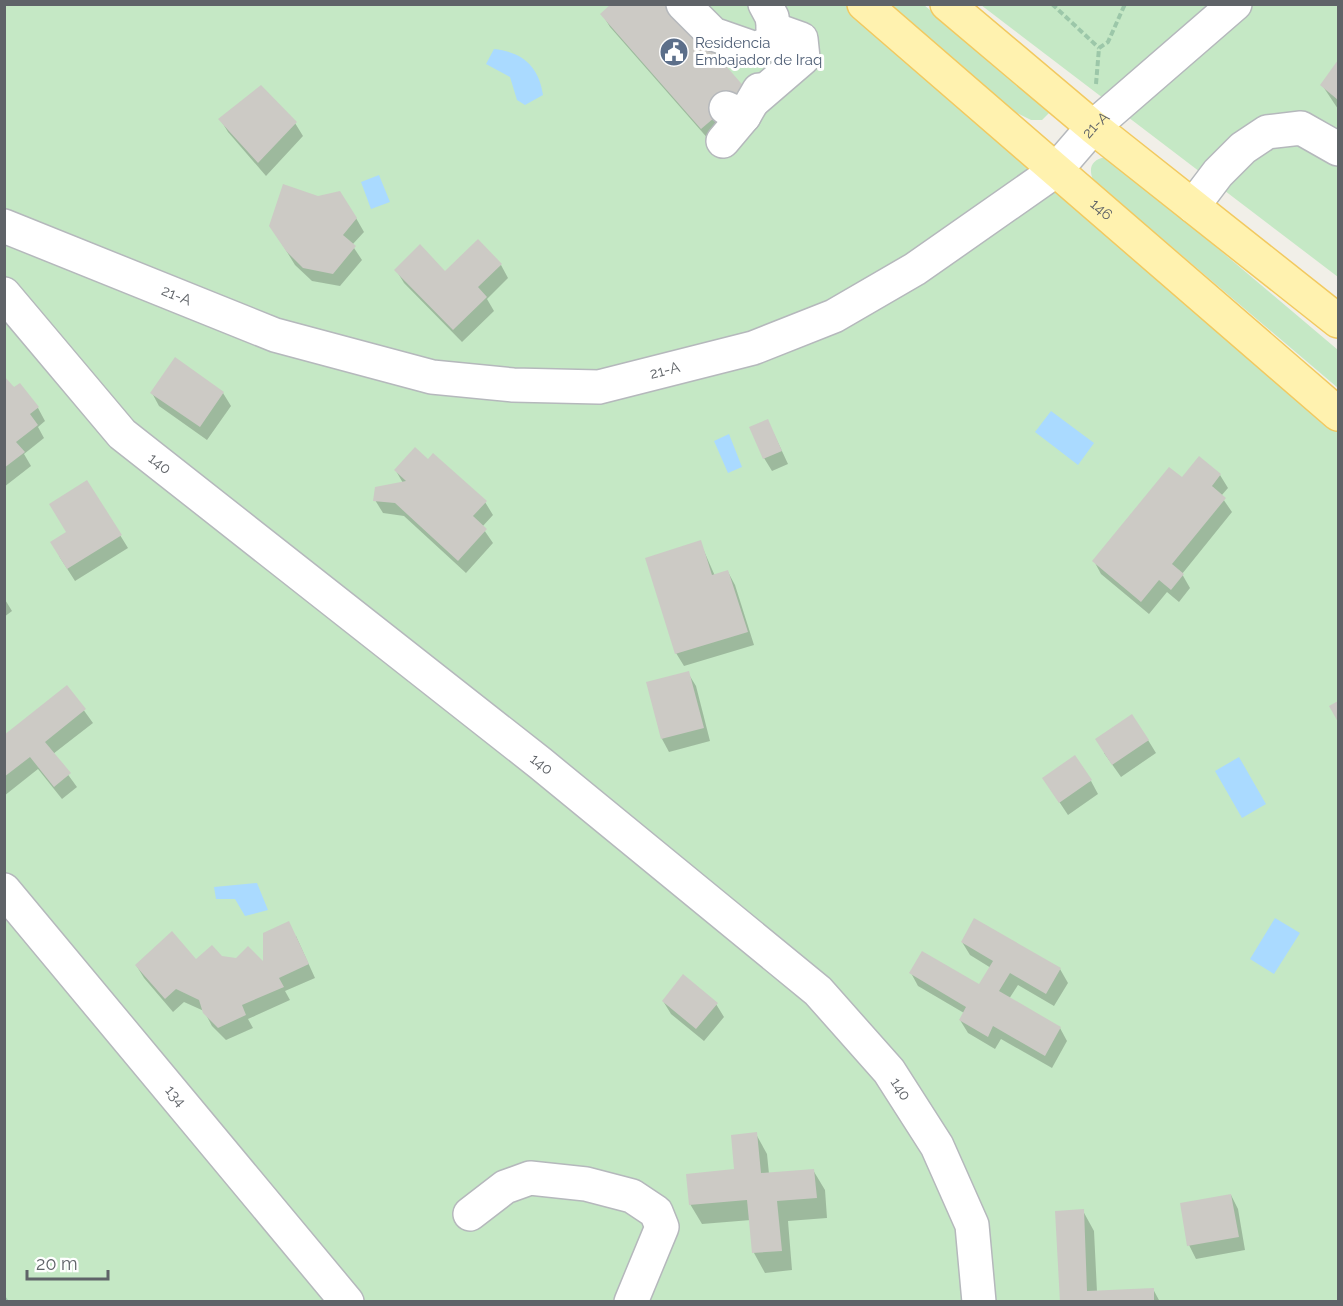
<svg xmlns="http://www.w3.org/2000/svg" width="1343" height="1306" viewBox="0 0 1343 1306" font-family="Raleway,sans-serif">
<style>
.green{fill:#c5e8c5}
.water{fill:#aadaff}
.shadow{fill:#0003}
.building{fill:#cccac5}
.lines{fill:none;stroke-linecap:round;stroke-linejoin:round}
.minor-casing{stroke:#b5b8bc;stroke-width:36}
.major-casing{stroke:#f2c960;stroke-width:36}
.path{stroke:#9cc7a9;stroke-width:4;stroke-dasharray:6 3;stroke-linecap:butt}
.minor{stroke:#fff;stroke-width:33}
.major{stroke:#fff2af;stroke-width:33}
.labels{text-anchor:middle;stroke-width:6;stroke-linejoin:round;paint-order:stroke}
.service-label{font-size:15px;fill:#4e5e75;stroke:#fff;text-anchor:start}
.street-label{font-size:15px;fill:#5f6368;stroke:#fff}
</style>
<rect width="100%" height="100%" fill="#f1efe8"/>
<path class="green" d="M5,5H864L1338,414V1301L5,1302Z
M888,5H924L1040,101L1049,113L1042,120H1031L1011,110Z
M981,5H1338V277Z
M1105,157L1125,170L1338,350V388L1093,180C1088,167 1092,160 1105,157Z"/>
<path class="water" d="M494,49C522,52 539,66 543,95L525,105L517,100L510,77L486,64Z
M379,175L390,202L371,209L361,182Z
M1051,411L1094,443L1078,465L1035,432Z
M729,434L742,467L728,473L714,441Z
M1239,757L1266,804L1242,818L1215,771Z
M257,883L268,910L245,916L235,899H216L214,887Z
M1275,918L1300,933L1274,974L1250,959Z"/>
<path class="shadow" d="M602,14L746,90L710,141L610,27Z
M1338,62V109L1322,85Z
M220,119L295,123L303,136L266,176L228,132Z
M356,218L364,232L352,245L362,260L340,286L312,281L295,265L279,239Z
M501,265L508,278L487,299L494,311L462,342L404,283L396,270L445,273Z
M175,359L223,393L231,406L207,440L159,406L152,393Z
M4,379L38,408L45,421L38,427L44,438L24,454L31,466L4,487Z
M774,434L788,464L772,471L764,458Z
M396,471L485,502L493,515L482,527L493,543L466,573L404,516L383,513L375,500L403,483Z
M1220,475L1228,488L1221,496L1232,512L1182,574L1190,588L1179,602L1167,592L1149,614L1101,574L1094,561L1183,480Z
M68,533L120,535L128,548L75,581L59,556Z
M700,542L715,576L728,572L735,585L754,645L684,666L676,653Z
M4,598L12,611L4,617Z
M688,673L696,686L710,741L669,752L662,739Z
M67,687L93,723L53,754L77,787L62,799L38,769L4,796V737Z
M1148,740L1156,753L1121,777L1104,753Z
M1091,781L1098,794L1068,815L1052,791Z
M296,936L315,978L285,991L290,1000L248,1019L253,1028L226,1040L212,1026L204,1011L184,1002L173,1012L144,978L136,965L221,957L264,964Z
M962,942L1060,969L1068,983L1054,1006L1018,985L1009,999L1060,1028L1067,1041L1052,1068L1001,1039L995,1049L968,1033L960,1020L964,1013L918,986L911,973L980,986L991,968L970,955Z
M663,1001L716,1004L724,1017L704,1041L671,1014Z
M756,1134L767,1154L769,1174L813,1170L825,1190L827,1218L788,1221L792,1270L765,1273L754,1253L751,1220L702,1224L690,1204L736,1171Z
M1231,1195L1238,1209L1245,1250L1196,1259L1189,1245Z
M1083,1211L1094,1231L1097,1292L1153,1289L1160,1302H1061Z"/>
<path class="building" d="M611,4H672L747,90L701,129L600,14Z
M1338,60V100L1320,85Z
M261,85L297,122L258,163L218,119Z
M283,184L318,196L340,191L357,218L343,235L356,246L333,274L303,268L286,251L269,226Z
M478,239L502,264L478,287L487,297L453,330L394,270L420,244L445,271Z
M175,357L224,392L200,427L150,393Z
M4,376L14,387L20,383L39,407L30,414L38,425L16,442L25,452L4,468Z
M768,419L782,451L763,459L749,427Z
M415,447L428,459L433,453L487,501L473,516L487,529L458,561L395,503L373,501L375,487L406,481L394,470Z
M1199,456L1221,474L1212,486L1226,498L1172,564L1184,574L1171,590L1159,580L1141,602L1092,561L1169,467L1182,477Z
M87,480L122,535L67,569L50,542L66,532L49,504Z
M701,540L712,575L728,570L748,632L675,654L645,558Z
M689,671L704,728L661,739L646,682Z
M67,685L86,709L45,742L71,773L54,787L30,757L4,777V735Z
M1338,701V722L1329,706Z
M1132,714L1149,740L1112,765L1095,739Z
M1075,755L1092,780L1059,803L1042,778Z
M974,918L1061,968L1046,994L1010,973L999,991L1061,1027L1045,1056L993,1026L988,1037L959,1020L966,1007L909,973L922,951L979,984L993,961L961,942Z
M289,921L309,964L279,978L284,987L242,1005L246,1015L218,1028L203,1013L199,1000L176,989L165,999L135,965L172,931L196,959L212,945L222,956L236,958L248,946L263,961V933Z
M683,974L718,1003L696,1029L662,1001Z
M757,1132L761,1173L814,1169L817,1198L777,1201L782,1251L752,1253L747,1200L689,1205L686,1174L734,1169L731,1135Z
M1231,1194L1239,1237L1187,1246L1180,1203Z
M1084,1209L1087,1291L1154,1288V1302H1060L1055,1211Z"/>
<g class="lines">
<g class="minor-casing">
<g id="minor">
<path d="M683,4L713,34L756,49L775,40L772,17L765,4"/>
<path d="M753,101L803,58L801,39L773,29"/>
<path d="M726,108L744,116L759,90"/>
<path d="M723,141L744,116"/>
<path d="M1193,206L1218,173L1243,148L1267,132L1301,128L1338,149"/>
<path id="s1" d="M4,226L275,335L432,377L513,385L599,387L753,348L834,316L915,269L1055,171L1093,127L1235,4"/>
<path id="s2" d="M4,294L122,434L540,763L818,991L889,1071L937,1146L972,1225L979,1302"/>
<path id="s3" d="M4,890L347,1302"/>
<path d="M470,1214L505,1187L530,1178L586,1184L632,1196L656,1212L662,1227L631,1302"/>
</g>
</g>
<g class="major-casing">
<g id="major">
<path id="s4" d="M864,4L1338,414"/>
<path d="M947,4L1093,127L1338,321"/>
</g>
</g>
<path class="path" d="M1052,4L1099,48
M1099,48L1108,42L1125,4
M1096,84L1099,48
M4,1298L7,1302"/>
<use href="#minor" class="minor"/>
<use href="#major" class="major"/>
</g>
<defs>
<g id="civic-disc" transform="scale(1.5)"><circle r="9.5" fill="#5c6f8a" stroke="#fff"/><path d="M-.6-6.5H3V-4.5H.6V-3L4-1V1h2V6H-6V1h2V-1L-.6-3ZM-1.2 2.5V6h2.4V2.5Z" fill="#fff"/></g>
</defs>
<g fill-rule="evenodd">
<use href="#civic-disc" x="674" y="52"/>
</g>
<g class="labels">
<g class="service-label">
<text x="695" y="48">Residencia<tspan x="695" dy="17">Embajador de Iraq</tspan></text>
</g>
<g class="street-label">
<text dy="5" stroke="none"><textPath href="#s1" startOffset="1194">21-A</textPath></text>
<text dy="5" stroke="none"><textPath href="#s4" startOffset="314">146</textPath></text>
<text dy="5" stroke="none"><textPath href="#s1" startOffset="186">21-A</textPath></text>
<text dy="5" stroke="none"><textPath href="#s1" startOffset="690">21-A</textPath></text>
<text dy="5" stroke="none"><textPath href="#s2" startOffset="231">140</textPath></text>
<text dy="5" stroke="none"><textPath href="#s2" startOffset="717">140</textPath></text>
<text dy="5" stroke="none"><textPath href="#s2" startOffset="1203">140</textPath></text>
<text dy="5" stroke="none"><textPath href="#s3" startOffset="268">134</textPath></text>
</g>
</g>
<rect width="1343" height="1306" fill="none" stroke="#5f6368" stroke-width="12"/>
<path d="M27 1270v9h81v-9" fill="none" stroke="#5f6368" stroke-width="3"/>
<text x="36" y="1270" font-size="18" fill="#5f6368" stroke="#ffffff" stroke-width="4.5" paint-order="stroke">20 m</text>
</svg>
